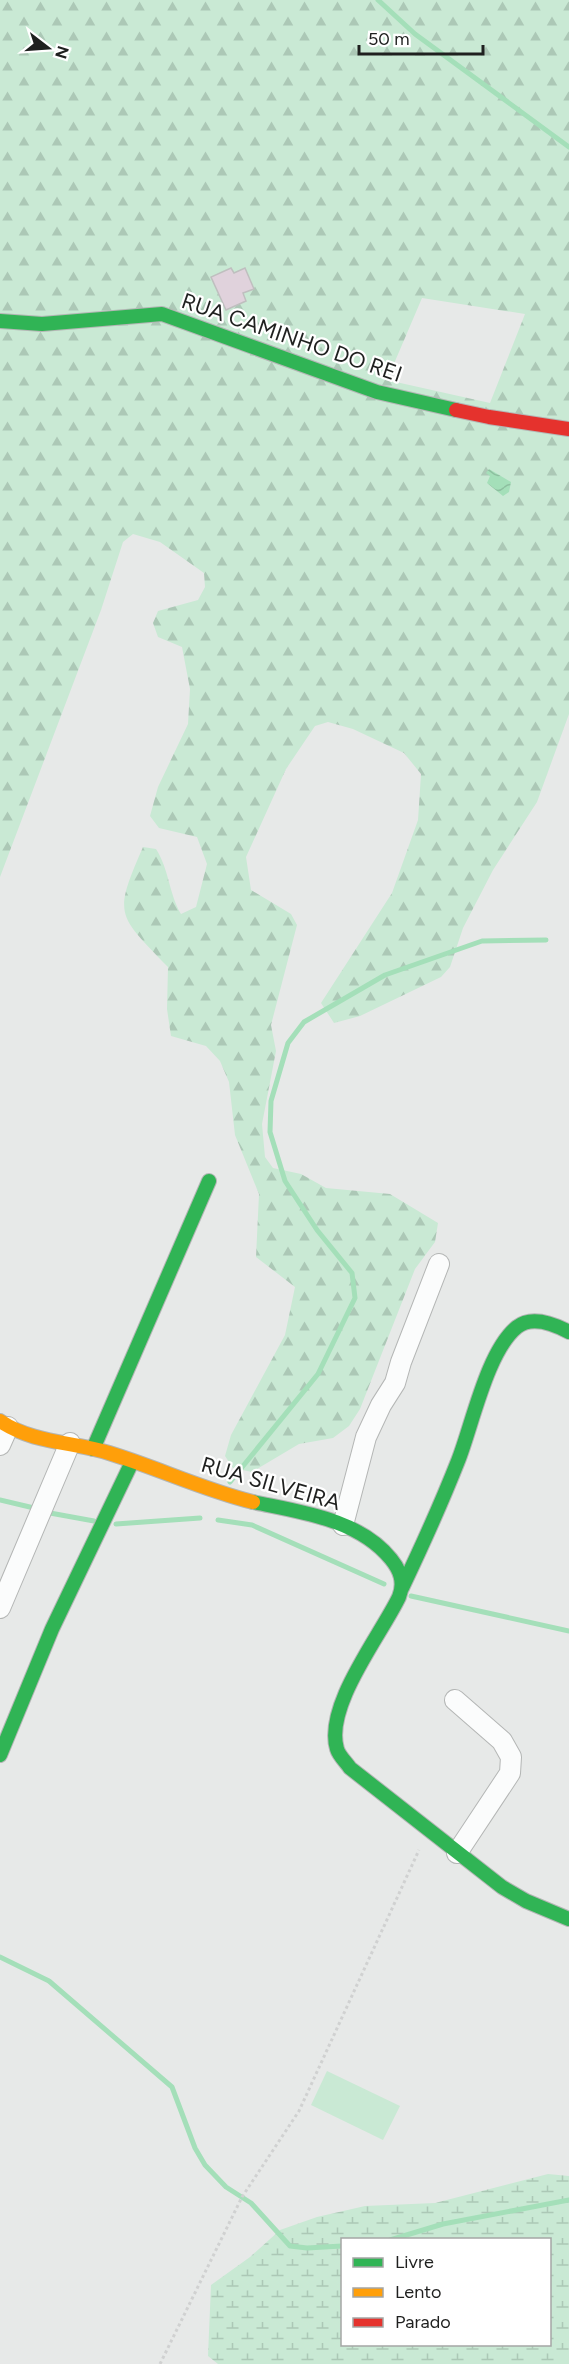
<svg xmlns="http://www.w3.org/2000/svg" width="569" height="2364" viewBox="0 0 569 2364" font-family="Figtree,sans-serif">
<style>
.forest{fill:url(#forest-firs);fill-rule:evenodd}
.wetland{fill:url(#wetland-marsh);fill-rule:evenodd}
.pitch{fill:#c9e9d4}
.water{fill:url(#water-waves)}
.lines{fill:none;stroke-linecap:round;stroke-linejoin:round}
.stream{stroke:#a4dfb9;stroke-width:5}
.building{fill:#e0d2dc;stroke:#bfbfbf;stroke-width:1.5}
.street-casing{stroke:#b4b6b5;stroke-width:22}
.fast-casing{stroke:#b4b6b5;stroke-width:16}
.slow-casing{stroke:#b4b6b5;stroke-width:16}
.jam-casing{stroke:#b4b6b5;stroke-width:16}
.path{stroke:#d0d1d1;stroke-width:3;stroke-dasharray:3 3;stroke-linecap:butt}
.street{stroke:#fbfcfc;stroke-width:20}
.fast{stroke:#30b455;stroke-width:14}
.slow{stroke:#ff9f0a;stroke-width:14}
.jam{stroke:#e5322d;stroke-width:14}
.labels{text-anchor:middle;stroke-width:4.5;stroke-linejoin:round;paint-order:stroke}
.street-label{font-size:22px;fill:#1f201f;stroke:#fff}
</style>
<defs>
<pattern id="forest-firs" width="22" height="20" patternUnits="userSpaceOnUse" patternTransform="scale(1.5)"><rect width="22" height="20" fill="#c9e9d4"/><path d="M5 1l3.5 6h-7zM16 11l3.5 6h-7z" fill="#acc8b6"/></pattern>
<pattern id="wetland-marsh" width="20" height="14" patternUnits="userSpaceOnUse" patternTransform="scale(1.5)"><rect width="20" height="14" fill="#c9e9d4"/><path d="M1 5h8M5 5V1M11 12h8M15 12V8" fill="none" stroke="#acc8b6"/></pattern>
<pattern id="water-waves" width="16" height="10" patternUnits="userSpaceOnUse" patternTransform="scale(1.5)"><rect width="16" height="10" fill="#a4dfb9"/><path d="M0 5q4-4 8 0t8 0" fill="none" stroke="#8dbf9f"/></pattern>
</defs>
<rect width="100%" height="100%" fill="#e7e9e8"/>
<path class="forest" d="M0,0H569V714L537,802L493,870L463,928L450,967L441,977L360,1016L334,1023L321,1003L392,893L418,820L421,774L404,753L353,729L328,722L315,726L286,769L246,857L251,890L291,914L297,925L271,1025L276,1051L262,1124L265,1157L273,1168L301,1174L326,1188L390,1194L438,1223L435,1242L415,1269L360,1409L349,1426L333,1438L299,1444L252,1472L233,1468L225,1456L231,1435L285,1335L295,1287L256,1257L259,1194L235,1135L229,1082L220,1061L206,1046L171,1036L167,1009L168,967C117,914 113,916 143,847L156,849C169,869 169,894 181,914L196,907L207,864L197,837L159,828L150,816L158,787L188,724L190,689L182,647L158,637L153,623L158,611L198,600L205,587L204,573L160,542L133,534L123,542L101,610L0,877ZM422,298L525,314L490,403L387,380Z"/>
<path class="wetland" d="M548,2174L569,2176V2364H218L208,2356L211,2285L250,2257L280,2230L317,2217L365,2206L435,2203ZM342,2240H550V2344H342Z"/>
<path class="pitch" d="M327,2071L400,2106L383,2140L311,2105Z"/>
<path class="water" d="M489,469L511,482L509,492L503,496L487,483L490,476L486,473Z"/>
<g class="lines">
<path class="stream" d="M378,0L415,34L569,147
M230,1482L318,1374L355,1298L352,1273L317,1230L285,1181L270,1132L271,1101L288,1043L304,1022L385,975L482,941L546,940
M0,1500L34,1508
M50,1513L94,1521
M218,1520L252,1525L384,1584
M116,1524L200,1518
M411,1596L569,1631
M0,1957L49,1981L172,2087L195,2148L205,2165L226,2187L251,2203L290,2246L307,2248L342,2246
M390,2240L443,2224L569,2200"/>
</g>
<path class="building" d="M231,268L234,273L245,268L254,289L243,293L246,301L226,310L211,277Z"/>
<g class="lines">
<g class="street-casing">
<path id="street" d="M0,1445L8,1427
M343,1525L366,1437L381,1405L395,1383L401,1362L439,1264
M0,1608L70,1443
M455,1700L502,1741L511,1757L510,1773L457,1853"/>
</g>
<g class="fast-casing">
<path id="fast" d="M0,321L42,324L162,314L377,392L456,410
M93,1449L209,1181
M253,1502C300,1512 359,1519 391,1559C400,1570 405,1582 399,1597C381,1635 324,1706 337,1749C339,1756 346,1762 350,1768L502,1887L526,1901L569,1919
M402,1588C422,1546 441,1504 458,1461C472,1426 487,1351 517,1327C532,1315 554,1324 569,1332
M0,1755L52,1629L132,1462"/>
</g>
<g class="slow-casing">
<path id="slow" d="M0,1421C32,1443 73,1442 109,1453C158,1468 204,1490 253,1502"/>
</g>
<g class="jam-casing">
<path id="jam" d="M456,410L489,417L569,429"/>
</g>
<path class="path" d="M160,2364L242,2197L299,2111L419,1850"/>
<use href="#street" class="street"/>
<use href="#fast" class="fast"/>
<use href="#slow" class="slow"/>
<use href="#jam" class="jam"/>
</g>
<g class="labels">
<g class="street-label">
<text transform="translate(292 337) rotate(19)" y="8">RUA CAMINHO DO REI</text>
<text transform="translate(271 1483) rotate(16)" y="8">RUA SILVEIRA</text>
</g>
</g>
<rect x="341" y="2238" width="210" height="108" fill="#ffffff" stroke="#a5a6a5" stroke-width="1.5"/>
<rect x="353" y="2258" width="30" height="9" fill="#30b455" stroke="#a5a6a5" stroke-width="1.5"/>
<text x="395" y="2268" font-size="18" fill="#1f201f">Livre</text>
<rect x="353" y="2288" width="30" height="9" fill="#ff9f0a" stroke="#a5a6a5" stroke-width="1.5"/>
<text x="395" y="2298" font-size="18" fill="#1f201f">Lento</text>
<rect x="353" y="2318" width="30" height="9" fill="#e5322d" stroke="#a5a6a5" stroke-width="1.5"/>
<text x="395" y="2328" font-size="18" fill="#1f201f">Parado</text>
<g transform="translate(48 48) rotate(107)" stroke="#ffffff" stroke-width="4.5" paint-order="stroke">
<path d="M0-4.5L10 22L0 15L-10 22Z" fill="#1f201f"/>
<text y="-9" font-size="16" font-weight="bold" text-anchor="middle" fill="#1f201f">N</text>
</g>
<path d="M359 45v9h124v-9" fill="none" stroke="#1f201f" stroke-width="3"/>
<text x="368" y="45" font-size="18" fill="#1f201f" stroke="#ffffff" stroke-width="4.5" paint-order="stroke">50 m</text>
</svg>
